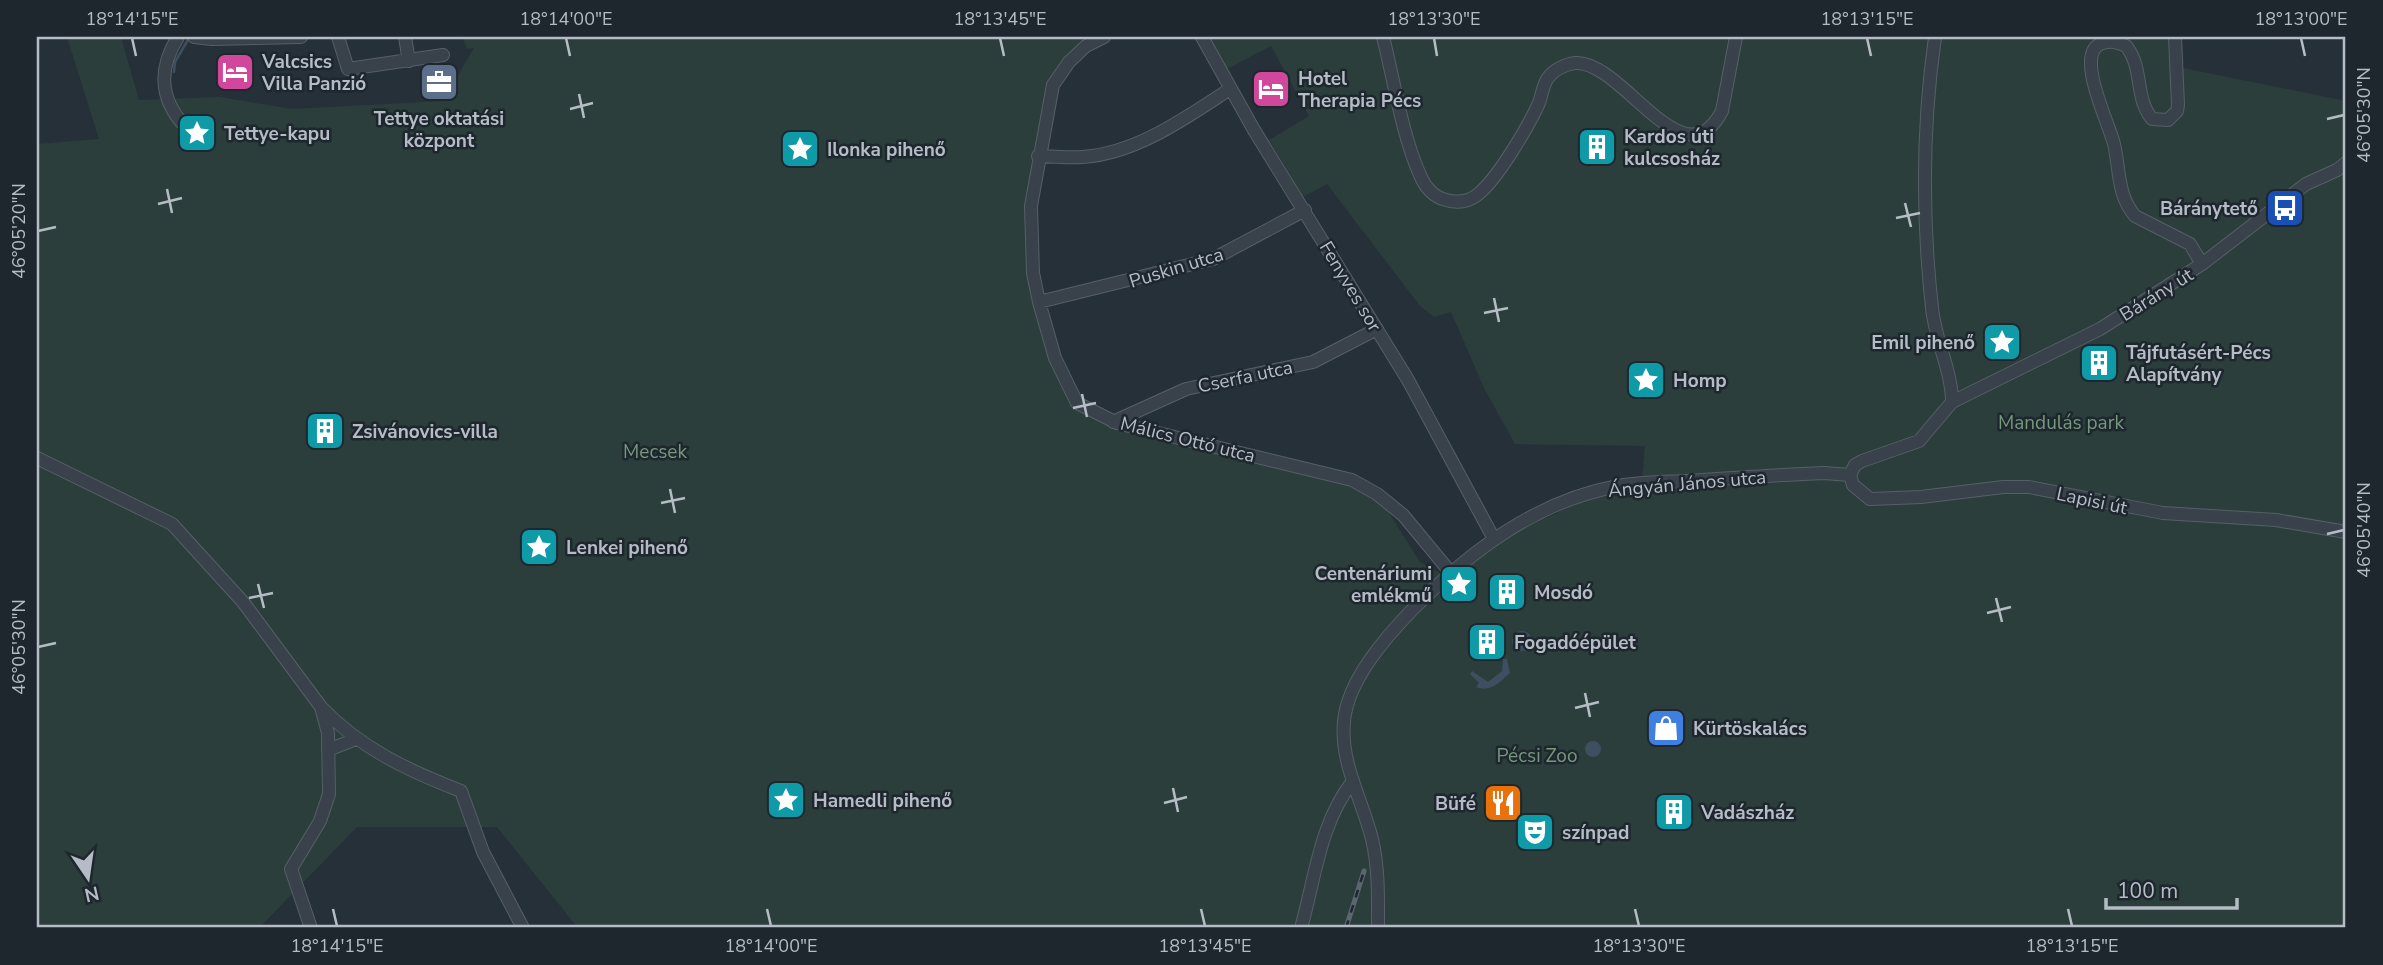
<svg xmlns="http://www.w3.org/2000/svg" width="2383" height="965" viewBox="0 0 2383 965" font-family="'Nunito Sans',sans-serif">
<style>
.green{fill:#2b3e3c}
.water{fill:#3d4f60}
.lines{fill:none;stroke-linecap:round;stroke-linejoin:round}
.stream{stroke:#3d4f60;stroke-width:2.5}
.minor-casing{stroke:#575f68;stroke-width:14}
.minor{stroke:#39414a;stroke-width:12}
.rail-casing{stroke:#5c6670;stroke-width:5}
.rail{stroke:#1e262e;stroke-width:2.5;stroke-dasharray:8;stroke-linecap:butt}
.ticks{fill:none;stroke:#b5bcc5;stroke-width:2.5}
.labels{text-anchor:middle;stroke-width:5;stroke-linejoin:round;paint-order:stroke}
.poi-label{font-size:19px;font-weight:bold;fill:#b5bcc5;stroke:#1e262e;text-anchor:start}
.street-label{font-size:19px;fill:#b5bcc5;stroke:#1e262e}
.park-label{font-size:19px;fill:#76987b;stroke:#1e262e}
.neatline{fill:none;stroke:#b5bcc5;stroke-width:2.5}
.ticks-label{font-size:18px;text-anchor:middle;fill:#b5bcc5}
</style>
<rect width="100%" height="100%" fill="#263039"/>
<path class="green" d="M67,37H121L139,100L220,97L292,109L443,101L474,48L467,49L463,37H1104L1053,85L1031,206L1039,302L1077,402L1117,423L1323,472L1377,494L1420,562L1449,578L1494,541L1617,486L1642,482L1645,446L1515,444L1484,388L1451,312L1434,317L1420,306L1327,184L1303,197L1269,140L1309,116L1271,46L1227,69L1209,37H2182L2183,68L2346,101V928H578L497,827H357L259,928H37V144L99,139Z"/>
<path class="water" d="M1512 641a10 10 0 1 1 20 0a10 10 0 1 1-20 0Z
M1503,659H1507L1510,673C1500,682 1490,693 1476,687L1479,683L1470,674L1472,671L1488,682L1502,671Z
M1585 749a8 8 0 1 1 16 0a8 8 0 1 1-16 0Z"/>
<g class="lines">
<path class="stream" d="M174,72L175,62L189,38"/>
<g class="minor-casing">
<path id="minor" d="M178,37C156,72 161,105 191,132
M194,37L212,39L301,37
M338,37L348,69L443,55
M405,37L409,61
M1104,37L1086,46L1069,62L1053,85L1031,206L1033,273L1039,302L1055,358L1077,403L1117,423L1352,480L1377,494L1403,515L1451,573
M1202,37L1254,130L1408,380L1494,539
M1383,37C1394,80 1402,135 1420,175C1425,187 1434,197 1446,200C1457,203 1468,202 1477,195C1497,180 1528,127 1539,103C1542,95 1543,84 1548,78C1553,70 1566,64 1575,63C1623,60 1683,185 1722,111L1736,37
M1935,37C1922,128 1922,217 1932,308C1935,340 1952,371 1952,402
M2175,37L2178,105L2177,111L2168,120L2152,119C2134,97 2144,68 2126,46C2118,42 2108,40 2100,44C2075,56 2109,123 2114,144C2120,170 2117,195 2135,216L2190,244L2202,264
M1038,156C1053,156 1068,158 1082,157C1136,154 1187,117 1230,89
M1039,302L1213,259L1305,210
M1952,402L2100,329L2202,264L2306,184L2337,170L2346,163
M1113,422L1186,389L1313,362L1377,329
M37,458L172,524L243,602L321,707L328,733L329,794L320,821L291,869L311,928
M1850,475L1853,485L1870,499L1921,497L2003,487H2029L2163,513L2276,520L2346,532
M1850,475L1855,465L1862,461L1919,441L1952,402
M322,708C360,748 409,771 461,791L483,852L523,928
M328,750L356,739
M1301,928C1315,879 1320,822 1353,781
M1378,928C1378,898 1379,869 1372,839C1362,799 1340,763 1344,721C1348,680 1385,638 1412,610C1469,552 1536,501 1618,486C1640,482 1664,482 1686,481C1732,478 1778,475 1824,473L1850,475"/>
</g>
<use href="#minor" class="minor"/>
<g class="rail-casing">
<path id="rail" d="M1346,928L1364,871"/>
</g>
<use href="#rail" class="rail"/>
</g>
<path class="ticks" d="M132,38L136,56M566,38L570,56M1000,38L1004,56M1434,38L1437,56M1867,38L1871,56M2301,38L2305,56M579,94L584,118M570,109L593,103M2327,119L2344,115M167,189L172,213M1905,203L1911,227M158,204L182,198M1896,218L1920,213M38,231L56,227M1494,298L1499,322M1484,313L1508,308M1082,394L1087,417M1073,408L1096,403M670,489L675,513M661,503L685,498M2327,534L2344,530M258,584L264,608M249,598L273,593M1996,598L2002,622M1987,613L2011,607M38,647L56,643M1585,693L1590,717M1575,708L1599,702M1173,788L1178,812M1164,803L1187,797M333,909L337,926M767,909L771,926M1201,909L1205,926M1635,909L1639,926M2068,909L2072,926"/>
<defs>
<g id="hotel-square" transform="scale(2.0125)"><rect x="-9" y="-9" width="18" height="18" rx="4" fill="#d1479c" stroke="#1e262e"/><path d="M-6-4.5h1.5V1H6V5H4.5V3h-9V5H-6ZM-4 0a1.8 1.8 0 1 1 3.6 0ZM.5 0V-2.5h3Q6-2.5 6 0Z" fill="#fff"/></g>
<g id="office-square" transform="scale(2.0125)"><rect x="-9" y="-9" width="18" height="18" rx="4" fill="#5c6f8a" stroke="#1e262e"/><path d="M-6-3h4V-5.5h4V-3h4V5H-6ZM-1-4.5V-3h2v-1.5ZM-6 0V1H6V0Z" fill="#fff"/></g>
<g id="sight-square" transform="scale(2.0125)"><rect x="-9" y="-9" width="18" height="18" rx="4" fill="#0f9aa8" stroke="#1e262e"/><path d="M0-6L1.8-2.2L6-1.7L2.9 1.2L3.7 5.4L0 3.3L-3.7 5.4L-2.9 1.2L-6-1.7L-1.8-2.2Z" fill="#fff"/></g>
<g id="building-square" transform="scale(2.0125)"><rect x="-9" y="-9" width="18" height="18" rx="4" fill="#0f9aa8" stroke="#1e262e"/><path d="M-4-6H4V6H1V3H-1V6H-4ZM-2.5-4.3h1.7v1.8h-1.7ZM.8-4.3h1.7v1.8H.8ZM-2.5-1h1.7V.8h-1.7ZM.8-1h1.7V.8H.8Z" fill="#fff"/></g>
<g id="bus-square" transform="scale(2.0125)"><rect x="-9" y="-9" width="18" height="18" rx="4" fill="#1a4fb4" stroke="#1e262e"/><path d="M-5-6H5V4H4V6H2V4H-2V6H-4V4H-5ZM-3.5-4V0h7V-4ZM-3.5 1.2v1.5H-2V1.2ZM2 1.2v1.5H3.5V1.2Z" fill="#fff"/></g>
<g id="shop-square" transform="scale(2.0125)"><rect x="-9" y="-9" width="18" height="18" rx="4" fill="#3f7fe0" stroke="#1e262e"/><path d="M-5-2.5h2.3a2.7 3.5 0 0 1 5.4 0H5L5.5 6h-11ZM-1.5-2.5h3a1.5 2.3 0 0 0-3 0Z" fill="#fff"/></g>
<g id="restaurant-square" transform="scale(2.0125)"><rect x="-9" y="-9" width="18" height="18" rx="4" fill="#e8710a" stroke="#1e262e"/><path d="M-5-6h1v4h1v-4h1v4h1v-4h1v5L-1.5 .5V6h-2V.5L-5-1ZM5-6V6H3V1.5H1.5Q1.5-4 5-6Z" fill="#fff"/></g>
<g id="theatre-square" transform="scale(2.0125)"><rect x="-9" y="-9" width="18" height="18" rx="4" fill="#0f9aa8" stroke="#1e262e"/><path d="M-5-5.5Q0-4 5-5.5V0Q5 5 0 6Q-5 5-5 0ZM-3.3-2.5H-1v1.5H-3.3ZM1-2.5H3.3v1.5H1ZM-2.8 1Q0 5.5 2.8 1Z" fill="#fff"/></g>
</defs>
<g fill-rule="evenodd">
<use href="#hotel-square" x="235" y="72"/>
<use href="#office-square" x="439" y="82"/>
<use href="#hotel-square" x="1271" y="89"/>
<use href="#sight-square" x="197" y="133"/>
<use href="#building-square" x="1597" y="147"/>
<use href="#sight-square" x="800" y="149"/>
<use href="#bus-square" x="2285" y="208"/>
<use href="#sight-square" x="2002" y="342"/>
<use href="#building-square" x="2099" y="363"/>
<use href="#sight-square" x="1646" y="380"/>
<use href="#building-square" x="325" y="431"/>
<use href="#sight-square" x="539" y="547"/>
<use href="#sight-square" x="1459" y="584"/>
<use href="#building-square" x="1507" y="592"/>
<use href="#building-square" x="1487" y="642"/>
<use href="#shop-square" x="1666" y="728"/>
<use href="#sight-square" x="786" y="800"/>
<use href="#restaurant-square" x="1503" y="803"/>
<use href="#building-square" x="1674" y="812"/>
<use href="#theatre-square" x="1535" y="832"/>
</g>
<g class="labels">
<g class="poi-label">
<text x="262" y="68">Valcsics<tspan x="262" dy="22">Villa Panzió</tspan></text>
<text x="1298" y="85">Hotel<tspan x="1298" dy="22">Therapia Pécs</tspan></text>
<text x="439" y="125" text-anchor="middle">Tettye oktatási<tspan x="439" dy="22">központ</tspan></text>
<text x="224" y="140">Tettye-kapu</text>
<text x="1624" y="143">Kardos úti<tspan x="1624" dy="22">kulcsosház</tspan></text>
<text x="827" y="156">Ilonka pihenő</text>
<text x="2258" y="215" text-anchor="end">Báránytető</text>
<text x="1975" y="349" text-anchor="end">Emil pihenő</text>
<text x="2126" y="359">Tájfutásért-Pécs<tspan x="2126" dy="22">Alapítvány</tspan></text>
<text x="1673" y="387">Homp</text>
<text x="352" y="438">Zsivánovics-villa</text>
<text x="566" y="554">Lenkei pihenő</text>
<text x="1432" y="580" text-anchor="end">Centenáriumi<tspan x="1432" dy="22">emlékmű</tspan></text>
<text x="1534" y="599">Mosdó</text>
<text x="1514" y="649">Fogadóépület</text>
<text x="1693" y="735">Kürtöskalács</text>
<text x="813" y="807">Hamedli pihenő</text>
<text x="1476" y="810" text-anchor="end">Büfé</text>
<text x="1701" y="819">Vadászház</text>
<text x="1562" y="839">színpad</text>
</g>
<g class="street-label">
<text transform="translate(1176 267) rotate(-17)" y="7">Puskin utca</text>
<text transform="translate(1351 286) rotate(59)" y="7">Fenyves sor</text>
<text transform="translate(2156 294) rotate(-32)" y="7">Bárány út</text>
<text transform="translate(1245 376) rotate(-12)" y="7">Cserfa utca</text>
<text transform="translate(1188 439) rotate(14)" y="7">Málics Ottó utca</text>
<text transform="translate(1687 483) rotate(-5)" y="7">Ángyán János utca</text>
<text transform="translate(2092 500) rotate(12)" y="7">Lapisi út</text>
</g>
<g class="park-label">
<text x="2061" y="429">Mandulás park</text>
<text x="655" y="458">Mecsek</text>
<text x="1537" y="762">Pécsi Zoo</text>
</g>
</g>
<rect width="2383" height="965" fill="none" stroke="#1e262e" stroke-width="77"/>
<g transform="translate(88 878) rotate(167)" stroke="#1e262e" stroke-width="5" paint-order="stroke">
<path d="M0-5L12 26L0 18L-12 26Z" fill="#b5bcc5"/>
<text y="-10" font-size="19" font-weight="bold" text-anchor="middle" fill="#b5bcc5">N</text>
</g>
<path d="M2106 898v10h131v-10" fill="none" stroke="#b5bcc5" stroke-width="3.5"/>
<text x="2117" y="898" font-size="21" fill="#b5bcc5" stroke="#1e262e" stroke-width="5" paint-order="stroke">100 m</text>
<rect x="38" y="38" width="2306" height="888" class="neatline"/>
<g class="ticks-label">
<text x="132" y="25">18°14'15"E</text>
<text x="566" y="25">18°14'00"E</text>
<text x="1000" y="25">18°13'45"E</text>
<text x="1434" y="25">18°13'30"E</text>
<text x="1867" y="25">18°13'15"E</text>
<text x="2301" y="25">18°13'00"E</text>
<text transform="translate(2364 115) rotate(-90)" y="6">46°05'30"N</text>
<text transform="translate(19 231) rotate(-90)" y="6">46°05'20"N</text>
<text transform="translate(2364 530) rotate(-90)" y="6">46°05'40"N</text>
<text transform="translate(19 647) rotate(-90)" y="6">46°05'30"N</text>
<text x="337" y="952">18°14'15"E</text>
<text x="771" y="952">18°14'00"E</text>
<text x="1205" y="952">18°13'45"E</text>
<text x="1639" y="952">18°13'30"E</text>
<text x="2072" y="952">18°13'15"E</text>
</g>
</svg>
